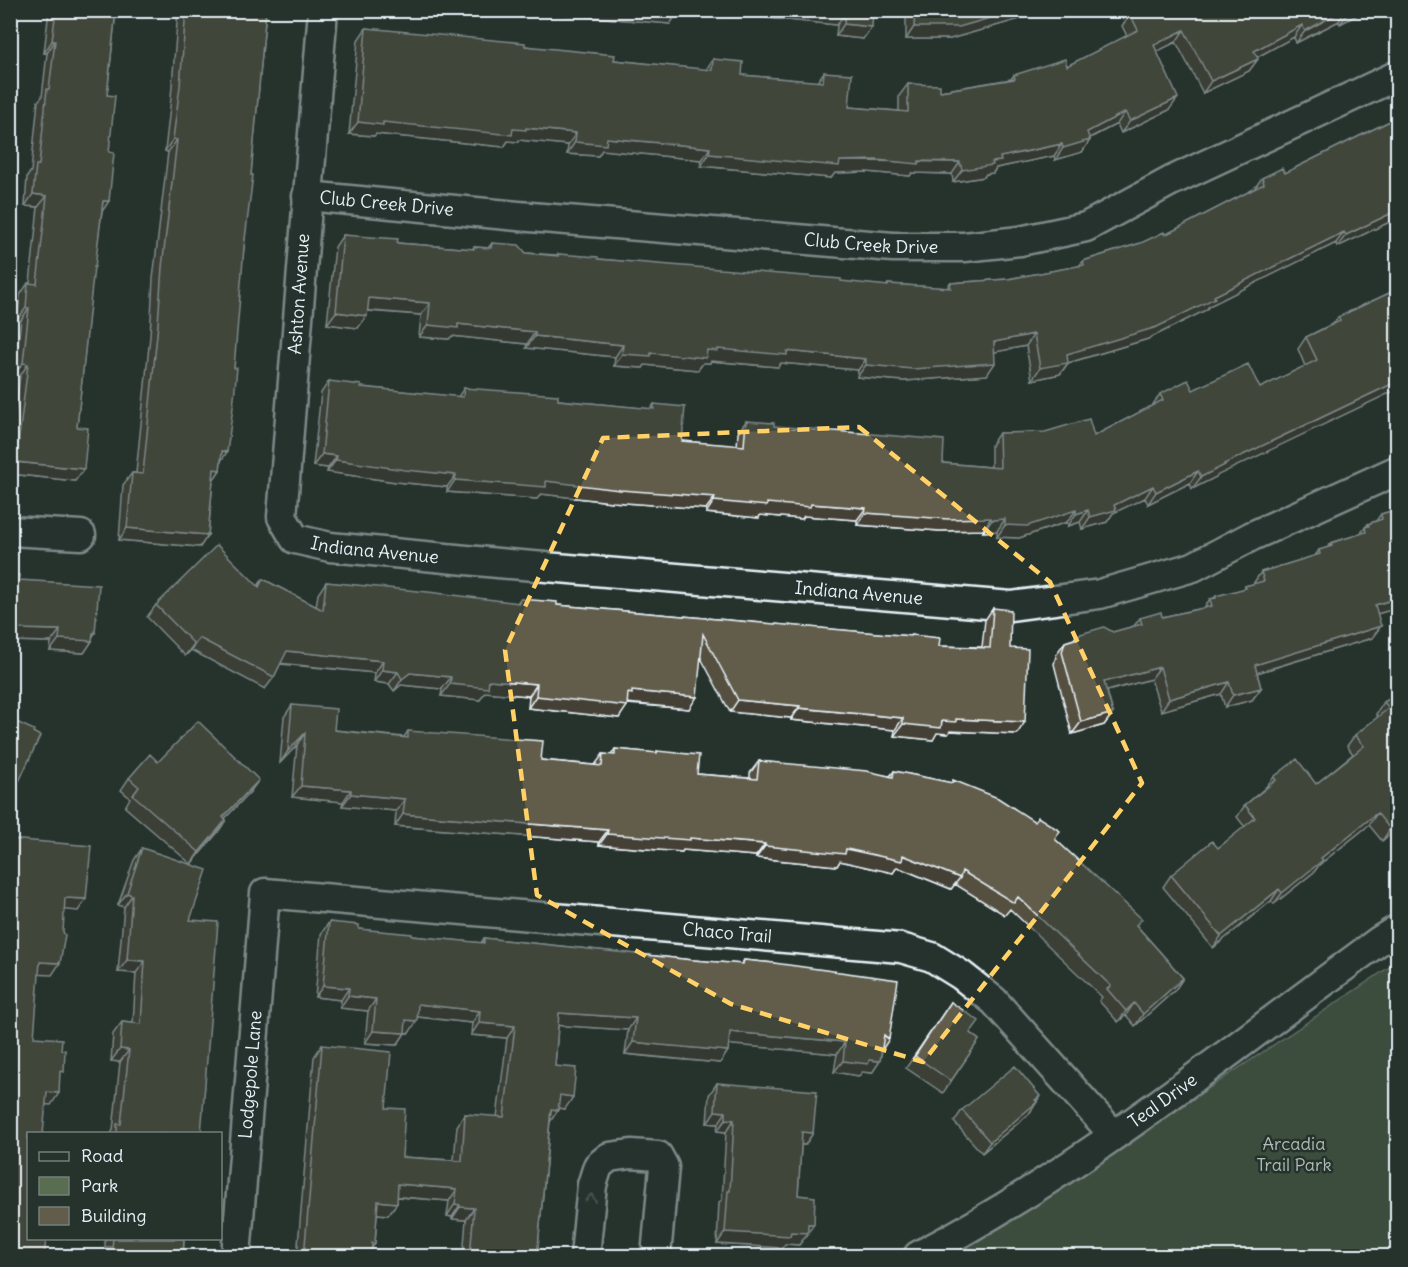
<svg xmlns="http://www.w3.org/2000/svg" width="1408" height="1267" viewBox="0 0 1408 1267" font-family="Delius,sans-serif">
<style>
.green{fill:#596d51;stroke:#a0afa4;stroke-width:1.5}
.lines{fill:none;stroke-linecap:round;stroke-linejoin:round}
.street-casing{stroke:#e8f1f8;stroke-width:33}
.street{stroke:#26332d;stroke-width:28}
.wall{fill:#545040;stroke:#e8f1f8;stroke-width:1.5}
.shaded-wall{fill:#454134;stroke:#e8f1f8;stroke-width:1.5}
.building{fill:#625d4b;stroke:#e8f1f8;stroke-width:1.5}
.oneway{stroke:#6a7674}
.marked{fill:none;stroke:#ffd166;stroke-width:4.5;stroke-dasharray:12 8;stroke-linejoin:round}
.labels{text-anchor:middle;stroke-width:5;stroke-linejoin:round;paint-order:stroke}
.street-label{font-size:18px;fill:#e8f1f8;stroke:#26332d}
.park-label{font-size:18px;fill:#afbcb5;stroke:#26332d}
</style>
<rect width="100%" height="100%" fill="#26332d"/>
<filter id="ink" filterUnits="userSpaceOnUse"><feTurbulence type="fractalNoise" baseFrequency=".0167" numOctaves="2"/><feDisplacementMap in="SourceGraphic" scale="12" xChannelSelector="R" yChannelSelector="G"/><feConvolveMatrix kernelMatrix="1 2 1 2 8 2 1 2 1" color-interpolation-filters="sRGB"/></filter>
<g filter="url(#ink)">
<path class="green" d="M1397,962V1256H947L1005,1225Z"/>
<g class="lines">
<g class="street-casing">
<g id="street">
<path id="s1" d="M323,10L282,517L295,539L330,547L498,563L1011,606L1100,594L1193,567L1252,536L1398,470"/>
<path id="s2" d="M307,196L518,216L893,247H964L1020,241L1086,227L1171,181L1398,75"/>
<path d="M10,531L81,535"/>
<path id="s3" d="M236,1256L265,893L901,948L932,957L961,975L994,1001L1114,1135"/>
<path d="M585,1256L592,1185L598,1166L609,1157L631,1154L658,1156L664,1167L656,1256"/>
<path id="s4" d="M918,1256C1081,1171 1230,1050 1379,941L1398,929"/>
</g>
</g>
<use href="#street" class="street"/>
</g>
<path class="wall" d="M49,10H116L107,95L102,212L93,270L77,427L75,481L10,474V448L20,376L14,375L21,320H17L20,295L28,283H30L38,207L25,206L27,177L31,171L38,101L42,97L47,53H44Z
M178,10H266L244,247L220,470L213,480L208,535L200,547L119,540L123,485L132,473H136L150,336L153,279L168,152L165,151L171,98Z
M517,10H873L863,39L836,36L837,25L739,15L738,17L678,12L670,24Z
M906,10H1051L950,39H906Z
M1138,10H1366L1340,24L1339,21L1296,43L1294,37L1257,57L1258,59L1249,71L1203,93L1176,42L1157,51L1169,110L1121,133L1117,124L1090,138V140L1082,152L1055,160L1054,156L996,168L993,173L986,174L984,177L953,182L952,174L912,173L910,176L867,172L835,173L831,178L701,166L702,160L602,150L598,156L567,154L568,145L519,140L518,142L508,141L504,147L376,134L374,136L349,134L358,40L366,28L525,46L614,60L706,70L713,59L742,75L817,82L824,72L849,107L899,111V96L908,84L940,91L1011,79L1014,75L1067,66L1127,36L1122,26L1130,14Z
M1398,117V218L1337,247L1336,243L1209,306L1206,310L1148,339L1068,363L1060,374L1032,380L1026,346L994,352L987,375L904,381L857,377L858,370L781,363L778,367L711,361L710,363H703L698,370L645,365L643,368L614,366L615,357L526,348L527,344L452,336L449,339L419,337L421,315L367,311L358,328L327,324L335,247L343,235L397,243L472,249L474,247L488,248L492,243L526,253L557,255L558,254L598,259L886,286L888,284L947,288L950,283L1008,279L1079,266L1083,261L1141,243L1165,235L1254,189L1262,178L1285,173Z
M1398,289L1216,477L1192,489L1190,483L1148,504L1145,498L1113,513L1107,522L1082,529L1080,522L1068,526L1067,522L1019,538L997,537V531L983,532V530L940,531L857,525V520L804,516L802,519L760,515L759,518L706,513V509L612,502L541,494L537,499L447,492V487L396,482L327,472L328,468L313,466L321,393L329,381L361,387L458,397L464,388L558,400L651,409L654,404L682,441L737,446L738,433L746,421L943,463L991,467V445L999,433L1094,436L1152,406L1160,394L1193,390L1260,388L1305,366L1298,349L1306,337L1334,323L1338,317Z
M1398,509V608L1377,614L1372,638L1257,673L1261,688L1252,700L1225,707L1221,694L1161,711L1151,679L1107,691L1113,713L1104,725L1072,734L1054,664L1057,653L1065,642L1074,639L1077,635L1113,632L1134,626L1140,618L1162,617L1204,608L1210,599L1214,598L1216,596L1244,589L1245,586L1253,584L1261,572L1315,556L1319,550L1327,548L1331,543L1360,534L1368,524L1376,521L1381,514Z
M10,574L19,580L92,637V641L84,653L50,651L51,642L10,641Z
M263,579L316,607L318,594L326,582L517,603L520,599L557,605L910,636L912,635L939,646L982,647L985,620L993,608L1010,648L1017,734L950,731L948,734L937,733L933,740L894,736L895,730L791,720V718L730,712L701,658L689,709L627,704L619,718L528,708L529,696L485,692L480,700L441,696L442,689L401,685L394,691L389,684L374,682L375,673L280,664L274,677L265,689L191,650L185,656L147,617L156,605L258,586Z
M1398,694V827L1382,841L1369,825L1319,865L1314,872L1274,904L1271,901L1213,948L1163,887L1171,875L1218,848L1245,827L1237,817L1245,805L1265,788L1274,777L1316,784L1353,754L1347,746L1355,735L1378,717L1376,714L1384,702Z
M292,705L334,730L404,737L408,731L541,760L595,765L603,754L611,755L615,749L656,753L657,751L697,774L750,778V773L759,761L890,776L894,771L952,783L953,780L1055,839L1137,926L1183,978L1175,990L1135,1026L1126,1015L1118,1022L1099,1001L1102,997L1010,909L1005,915L955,884L951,889L897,867L893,873L840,861L837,866L756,858V856L683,850L682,852L599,845V842L395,826L396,811L342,806L343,802L292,797L297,745L280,763L284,717Z
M129,778L250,792L225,818L226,820L218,832L191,864L125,807L130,798L121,790Z
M142,848L190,920L201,1134H111L113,1130L120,1062L111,1061L113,1034L122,1022L133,1023L136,973L118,972L124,907L118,905L134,860Z
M329,922L359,929L412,936L481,943L484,938L693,960L741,964L744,960L774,963L889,1039L882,1050L880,1061L872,1073L862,1072L859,1076L834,1072L837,1054L729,1044L728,1051L720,1063L652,1057L625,1054L628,1030L558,1025L555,1066L565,1109L558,1108L550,1121L537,1257H463L466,1220L452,1219V1217L447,1216L449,1201L397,1197V1203L388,1215L377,1214L375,1243L372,1248L371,1257H297L314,1057L322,1045L386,1108L402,1157L454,1160L457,1126L465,1114L497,1117L507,1038L471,1035L472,1023L417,1017L409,1033H405L397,1045L365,1043L368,1011L340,1008L341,1000L315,997L321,934Z
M951,1002L970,1033L979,1040L943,1093L906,1068Z
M717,1083L813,1133L805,1145H801L798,1195L814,1224L799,1245L785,1244L782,1248L717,1244L719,1202L722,1200L726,1132L717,1131L718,1124L707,1123L709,1095Z
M1037,1102L1029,1114L982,1153L954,1122L962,1110Z
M105,1239H184L183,1257H99L105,1248Z"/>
<path class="shaded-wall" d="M517,10H820L845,13L837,25L739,15L738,17L678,12L670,24Z
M1018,10H1051L950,39H906L914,27Z
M1344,10H1346L1339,21L1296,43L1305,31Z
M1351,10H1366L1340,24L1349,12Z
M844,24L872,27L863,39L836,36Z
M1302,25L1294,37L1246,63L1254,51Z
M1184,30L1176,42L1146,57L1154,45Z
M52,41H55L47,53H44Z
M1258,59L1249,71L1203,93L1211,81Z
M1178,98L1169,110L1121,133L1130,121Z
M1125,112L1117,124L1081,142L1090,140L1082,152L1055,160L1063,148L1087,132Z
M358,122H383L513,129L526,128L576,133L568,145L519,140L518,142L508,141L504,147L376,134L374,136L349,134Z
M607,138L661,143L710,148L702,160L602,150L598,156L567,154L575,142Z
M173,139L177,140L168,152L165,151Z
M1062,144L1054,156L996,168L993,173L986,174L984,177L953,182L962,170L992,162L1000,157Z
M709,154L840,161L960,162L952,174L912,173L910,176L867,172L835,173L831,178L701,166Z
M33,194L47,196L38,207L25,206Z
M103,201H109L101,213Z
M1398,210V218L1337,247L1346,235Z
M1344,232L1336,243L1209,306L1206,310L1148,339L1068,363L1060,374L1032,380L1040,368L1067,354L1214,296Z
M369,298L430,303L421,315L360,310Z
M26,308H29L21,320H17Z
M336,312L367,316L358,328L327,324Z
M458,324L535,332L527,344L452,336L449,339L419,337L428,325Z
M1034,334L1026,346L985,354L994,342Z
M535,336L623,345L615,357L526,348Z
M718,349L787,351L866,359L858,370L781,363L778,367L711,361L710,363H703L698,370L645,365L643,368L614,366L622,354Z
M23,363L28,364L20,376L14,375Z
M995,363L987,375L904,381L857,377L866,365Z
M1398,381V389L1218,475L1216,477L1192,489L1201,477L1224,464Z
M222,451L227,452L219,464Z
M322,454L337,456L328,468L313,466Z
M336,460L456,475L447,487L396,482L327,472Z
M16,462L84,469L75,481L10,474V469Z
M214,469L220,470L212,482Z
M1198,471L1190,483L1148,504L1156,492Z
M455,480L546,481L715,497L706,509L612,502L541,494L537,499L447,492Z
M1153,486L1145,498L1113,513L1107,522L1082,529L1090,517Z
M714,501L811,504L866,508L857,520L804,516L802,519L760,515L759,518L706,513Z
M1076,510L1067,522L1019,538L997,537L1005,525Z
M1088,510L1080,522L1068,526L1076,514Z
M865,513L991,518L983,530L940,531L857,525Z
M1005,519L997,531L983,532L992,520Z
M127,528L208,535L200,547L119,540Z
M1398,598V608L1366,617L1375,605Z
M1381,626L1372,638L1246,676L1255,665Z
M16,629L60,630L51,642L10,641V633Z
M93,633H95L90,641H92L84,653L50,651L59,639Z
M199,638L191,650L185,656L194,644Z
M287,651L383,661L375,673L278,663Z
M1160,667L1151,679L1096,694L1104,682Z
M382,670L398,672L389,684L374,682Z
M410,673L451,677L442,689L401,685L394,691L402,679Z
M489,680L537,684L529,696L485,692L480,700L441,696L450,684Z
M1229,682L1221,694L1161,711L1169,699Z
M1261,688L1252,700L1225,707L1233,695Z
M632,691L697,697L689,709L625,703L627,706L619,718L528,708L536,696L628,693Z
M738,700L800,706L791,718L730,712Z
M799,708L903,718L895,730L791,720Z
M1113,713L1104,725L1072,734L1081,722Z
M956,719L1025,722L1017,734L950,731L948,734L937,733L933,740L894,736L903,724Z
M305,733L297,745L280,763L288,751Z
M259,780L250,792L215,829L223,817Z
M301,786L351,790L343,802L292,797Z
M351,794L405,799L396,811L342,806Z
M1377,813L1369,825L1319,865L1314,872L1274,904L1282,893L1321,858Z
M403,814L608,830L599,842L395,826Z
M226,820L218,832L191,864L199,852Z
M1398,822V827L1382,841L1390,829Z
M607,834L690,838L765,844L756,856L683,850L682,852L599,845Z
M765,846L846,849L903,855L960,878L951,889L897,867L893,873L840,861L837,866L756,858Z
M1279,889L1271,901L1213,948L1221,936Z
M127,893L132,895L124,907L118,905Z
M65,898L86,899L78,911L57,909Z
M127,960L145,961L136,973L118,972Z
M40,962L60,963L52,975L31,974Z
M1183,978L1175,990L1135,1026L1143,1014Z
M323,986L349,988L341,1000L315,997Z
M348,996L376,999L368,1011L340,1008Z
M1134,1003L1126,1015L1118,1022L1126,1011Z
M418,1004L480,1011L472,1023L410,1016Z
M559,1013L636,1018L628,1030L551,1025Z
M406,1020L417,1021L409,1033L398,1032Z
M479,1023L515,1026L507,1038L471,1035Z
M373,1031L405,1033L397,1045L365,1043Z
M730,1032L845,1042L837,1054L722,1044Z
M633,1042L728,1051L720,1063L625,1054Z
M120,1049L129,1050L120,1062L111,1061Z
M869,1060L880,1061L872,1073L862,1072L859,1076L834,1072L843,1061Z
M47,1092L59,1093L51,1105L38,1104Z
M560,1095L573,1097L565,1109L551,1107Z
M1040,1096L1029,1114L982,1153L990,1142Z
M551,1109L558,1110L550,1122Z
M715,1111L726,1112L718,1124L707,1123Z
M726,1119L734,1120L726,1132L717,1131Z
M802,1132L813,1133L805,1145L794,1144Z
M398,1184L457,1189L449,1201L390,1196Z
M378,1201L397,1203L388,1215L370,1213Z
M455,1204L460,1205L452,1217L447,1216Z
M460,1207L474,1208L466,1220L452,1219Z
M808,1224H814L799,1245L785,1244L782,1248L717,1244L725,1232H791Z"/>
<path class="building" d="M56,10H116L107,95L115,96L109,152L114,153L109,201H103L95,267H94L77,427L88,428L84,469L16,462L28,364L23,363L29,308H26L28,283L37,284L47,196L33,194L36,165H39L47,89H49L55,41H52Z
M186,10H266L251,175H253L244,247L234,368H237L233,407L227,452L222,451L220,470L214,469L208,535L127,528L132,473L143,474L158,324L162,267L177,140L173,139L180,86Z
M820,10H873L872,27L844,24L845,13Z
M915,10H1018L959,27H914Z
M1138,10H1344L1305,31L1302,25L1254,51L1258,59L1211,81L1184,30L1154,45L1178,98L1130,121L1125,112L1087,132L1090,140L1063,148L1062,144L1000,157L1001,161L992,162L993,165L962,170L960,162L919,161V164L876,160L840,161L839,166L709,154L710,148L661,143L607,138L606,145L575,142L576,133L526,128V130L513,129L512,135L383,122V125L358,122L366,28L525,43V46L615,55L614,60L712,70L713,59L743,62L742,75L823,82L824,72L852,74L849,107L908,112V84L940,85V91L1015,79L1014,75L1065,59L1067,66L1138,30L1130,14Z
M1398,117V210L1346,235L1344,232L1214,296L1215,298L1157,327L1067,354L1068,363L1040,368L1034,334L994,342L995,363L913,369L866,365V359L787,351V355L718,349V351L707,350L706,358L651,353V356L622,354L623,345L535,336V332L458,324V328L428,325L430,303L369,298L367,316L336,312L343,235L398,239L397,243L474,249V247L491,248L492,243L519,245L526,253L558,256V254L598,257V259L841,279V281L888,286V284L951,288L950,283L1008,279L1084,265L1083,261L1141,243L1164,232L1165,235L1264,184L1262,178L1282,168L1285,173Z
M1398,289V381L1224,464L1225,465L1201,477L1198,471L1156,492L1153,486L1114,505L1116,510L1090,517L1088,510L1076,514V510L1027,526L1005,525V519L992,520L991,518L948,519L865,513L866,508L811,504L810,507L767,503V506L714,501L715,497L620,490L546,481V487L455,480L456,475L405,470L336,460L337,456L322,454L329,381L361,385V387L463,397L464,388L558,395V400L654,409V404L685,407L682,441L744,446L746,421L774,423V426L944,440L943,463L1000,468L999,433L1045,432L1089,419L1094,436L1163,400L1160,394L1188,380L1193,390L1248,364L1260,388L1317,360L1306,337L1340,321L1338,317Z
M1398,509V598L1375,605L1381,626L1255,665L1261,688L1233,695L1229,682L1169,699L1160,667L1104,682L1113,713L1081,722L1062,652L1065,642L1078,638L1077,635L1104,627L1113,632L1142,624L1140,618L1161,612L1162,617L1212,606L1210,599L1216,598V596L1246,588L1245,586L1264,581L1261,572L1320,554L1319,550L1332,546L1331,543L1366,532L1365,527L1369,526L1368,524L1382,519L1381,514Z
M217,545L259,587L263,579L323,610L326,582L428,592L519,603L520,599L557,602V605L911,636L912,635L940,638L939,646L990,648L993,608L1011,610L1010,648L1028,649L1025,722L956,719V722L942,721L941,728L903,724V718L799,708L800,706L738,700L703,634L697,697L632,691V694L628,693L627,706L536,696L537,684L489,680L488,688L450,684L451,677L410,673L402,679L398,672L382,670L383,661L287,651L274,677L199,638L194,644L156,605Z
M10,574L20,575L19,580L99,585L95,633H93L92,641L59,639L60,630L16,629L15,634L10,633Z
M1398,694V822L1390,829L1377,813L1321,858L1323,860L1282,893L1279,889L1221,936L1171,875L1212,841L1218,848L1255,818L1245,805L1276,780L1274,777L1297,759L1316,784L1364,746L1355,735L1389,708L1384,702Z
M292,705L336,709L334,730L408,738V731L543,741L541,760L602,766L603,754L615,755V749L657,753V751L699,755L697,774L757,779L759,761L867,771L893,777L894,771L952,783L953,780L998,798L1035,822L1038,817L1060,831L1055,839L1142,919L1136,925L1183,978L1143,1014L1134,1003L1126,1011L1107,989L1111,986L1018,897L1014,903L962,871L960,878L903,855L902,861L846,849L845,854L765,846V844L690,838V840L607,834L608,830L403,814L405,799L351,794V790L301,786L305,733L288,751Z
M10,719L34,730L33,732L40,736L10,801Z
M198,721L259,780L223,817L226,820L199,852L133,795L139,787L129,778L150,754L158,762Z
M10,839L91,846L86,899L65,898L63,932L65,935L60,963L40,962L34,1037L62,1039L61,1050H65L64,1072L60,1071L59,1093L47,1092L43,1134H28V1239H46L44,1257H10Z
M142,848L207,870L190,920L218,922L201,1134H117V1124H121L129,1050L120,1049L122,1022L141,1024L145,961L127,960L132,895L127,893Z
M329,922L359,925V929L412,934V936L484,943V938L693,960L743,964L744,960L774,963L898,980L889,1039L884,1035L880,1061L869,1060L868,1064L843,1061L845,1042L730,1032L728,1051L660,1045L633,1042L636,1018L559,1013L555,1066L576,1068L573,1097L560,1095L558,1110L551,1109L537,1257H470L474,1208L460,1207V1205L455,1204L457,1189L398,1184L397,1203L378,1201L375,1243H372L371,1257H304L322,1045L391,1052L386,1108L405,1109L402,1157L462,1161L465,1114L504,1117L515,1026L479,1023L480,1011L418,1004L417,1021L406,1020L405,1033L373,1031L376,999L348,996L349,988L323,986Z
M951,1002L979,1021L970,1033L979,1040L951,1081L915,1056Z
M1015,1066L1040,1096L1035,1100L1037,1102L990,1142L962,1110Z
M717,1083L817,1091L813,1133L802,1132L798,1195L815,1197L814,1224H808V1233L791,1232L790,1236L725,1232L728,1191H730L734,1120L726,1119V1112L715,1111Z
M113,1239H184L183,1257H105L106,1247H112Z"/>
<defs><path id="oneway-chevron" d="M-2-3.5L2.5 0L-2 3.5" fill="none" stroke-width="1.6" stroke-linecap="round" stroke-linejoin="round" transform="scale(1.5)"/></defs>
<use class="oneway" href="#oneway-chevron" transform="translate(591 1198) rotate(-84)"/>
</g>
<path d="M0 0H1408V1267H0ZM859,427L1050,582L1142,783L923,1062L731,1004L537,895L505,650L603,438Z" fill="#26332d" fill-opacity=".55" fill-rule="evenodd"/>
<path class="marked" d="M859,427L1050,582L1142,783L923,1062L731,1004L537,895L505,650L603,438Z"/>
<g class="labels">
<g class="street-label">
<text dy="6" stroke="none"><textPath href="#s2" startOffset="80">Club Creek Drive</textPath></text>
<text dy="6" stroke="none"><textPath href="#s2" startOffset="566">Club Creek Drive</textPath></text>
<text transform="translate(299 294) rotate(-86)" y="6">Ashton Avenue</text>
<text dy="6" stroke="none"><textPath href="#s1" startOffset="615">Indiana Avenue</textPath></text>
<text dy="6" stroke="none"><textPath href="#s1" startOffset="1101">Indiana Avenue</textPath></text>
<text dy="6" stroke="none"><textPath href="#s3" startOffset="828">Chaco Trail</textPath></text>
<text dy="6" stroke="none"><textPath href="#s3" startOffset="182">Lodgepole Lane</textPath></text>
<text dy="6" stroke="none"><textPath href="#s4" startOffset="290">Teal Drive</textPath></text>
</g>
<g class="park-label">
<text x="1294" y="1150">Arcadia<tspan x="1294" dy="21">Trail Park</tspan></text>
</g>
</g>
<rect width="1408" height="1267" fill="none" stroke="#26332d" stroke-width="36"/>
<rect x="18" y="18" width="1372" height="1231" fill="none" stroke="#e8f1f8" stroke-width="2" filter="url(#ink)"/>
<rect x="27" y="1132" width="195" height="108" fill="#26332d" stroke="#747f7e" stroke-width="1.5"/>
<rect x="39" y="1152" width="30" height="9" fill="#26332d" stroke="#747f7e" stroke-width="1.5"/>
<text x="81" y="1162" font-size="18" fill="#e8f1f8">Road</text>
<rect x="39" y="1177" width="30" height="18" fill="#596d51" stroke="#747f7e" stroke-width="1.5"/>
<text x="81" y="1192" font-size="18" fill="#e8f1f8">Park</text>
<rect x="39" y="1207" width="30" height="18" fill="#625d4b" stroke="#747f7e" stroke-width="1.5"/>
<text x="81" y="1222" font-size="18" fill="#e8f1f8">Building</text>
</svg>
